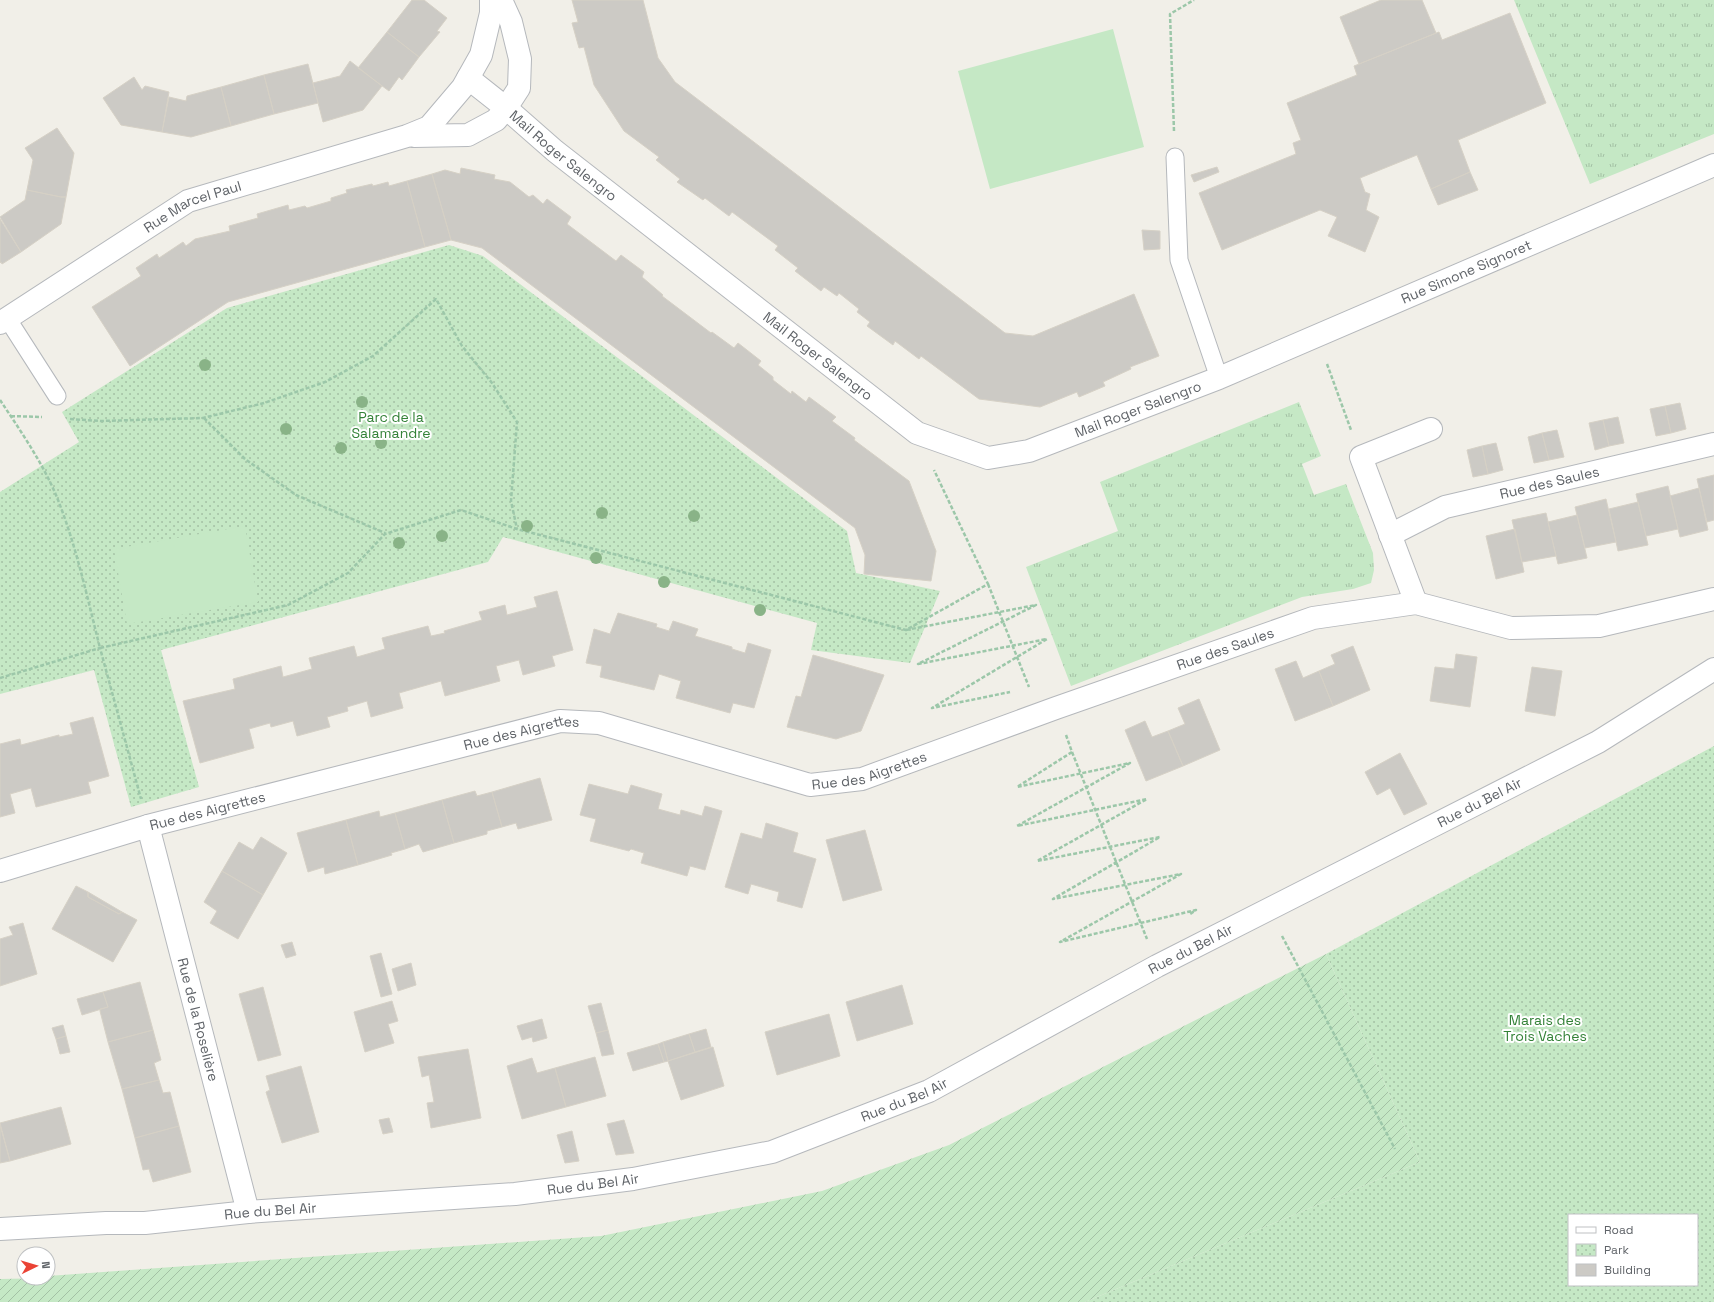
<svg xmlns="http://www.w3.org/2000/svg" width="1714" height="1302" viewBox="0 0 1714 1302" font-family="'Space Grotesk',sans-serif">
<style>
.grass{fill:url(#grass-tufts)}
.park{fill:url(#park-dots);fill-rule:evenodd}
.garden{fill:url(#garden-furrows)}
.pitch{fill:#c5e8c5}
.building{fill:#cccac5;stroke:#d6d1c6}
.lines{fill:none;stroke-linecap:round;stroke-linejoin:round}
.service-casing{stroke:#b5b8bc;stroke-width:19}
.minor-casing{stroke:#b5b8bc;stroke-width:24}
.path{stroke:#9cc7a9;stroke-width:2.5;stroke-dasharray:4 2;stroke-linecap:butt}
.service{stroke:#fff;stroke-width:17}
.minor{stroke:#fff;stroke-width:22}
.tree{fill:#89b387}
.labels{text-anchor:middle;stroke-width:4;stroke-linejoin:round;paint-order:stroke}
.street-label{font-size:14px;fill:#5f6368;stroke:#fff}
.park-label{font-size:14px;fill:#348238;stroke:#fff}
</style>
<defs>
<pattern id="grass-tufts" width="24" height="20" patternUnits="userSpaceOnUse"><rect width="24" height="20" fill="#c5e8c5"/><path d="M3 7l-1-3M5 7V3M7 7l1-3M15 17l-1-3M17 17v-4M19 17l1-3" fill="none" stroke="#a3c0a4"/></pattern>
<pattern id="park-dots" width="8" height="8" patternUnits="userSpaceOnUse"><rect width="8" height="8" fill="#c5e8c5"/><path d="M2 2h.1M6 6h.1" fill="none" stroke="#a3c0a4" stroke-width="1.8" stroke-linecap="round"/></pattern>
<pattern id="garden-furrows" width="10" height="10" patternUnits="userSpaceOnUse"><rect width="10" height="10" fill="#c5e8c5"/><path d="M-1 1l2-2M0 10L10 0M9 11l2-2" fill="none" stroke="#a3c0a4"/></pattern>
</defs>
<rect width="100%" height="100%" fill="#f1efe8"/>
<path class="grass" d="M1514,0H1714V134L1590,184Z
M1299,402L1321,456L1302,464L1314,495L1346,484L1373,553L1374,570L1371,583L1353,589L1302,597L1071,686L1026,567L1118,531L1100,482Z"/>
<path class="park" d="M449,245L483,256L847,531L856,573L940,591L910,663L811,650L817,623L503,537L488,562L161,650L199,787L131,807L94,670L0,694V492L79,442L62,412L227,308Z
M1714,746V1302H1085L1420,1162L1326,954ZM1569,1215H1697V1285H1569Z"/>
<path class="garden" d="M1326,954L1420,1162L1085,1302H0V1279L48,1278V1276L601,1236L822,1191L949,1145Z"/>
<path class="pitch" d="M1113,29L1144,147L990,189L958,71Z
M245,526L258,602L127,624L114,549Z"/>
<path class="building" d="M412,0H424L447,18L437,31L440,32L419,57L387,32Z
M572,0H643L658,58L675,82L1005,333L1033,336L1134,294L1159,356L1130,367L1131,369L1103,382L1105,386L1079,397L1077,392L1040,407L979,399L921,356L919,359L895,341L893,345L867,326L870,322L857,312L859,309L839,293L837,296L824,287L821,291L795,271L798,268L775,250L778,246L732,212L729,216L705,198L703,200L677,182L680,179L656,160L659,157L624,131L594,85L584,47L579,48L572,23L578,22Z
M1381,0H1422L1436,33L1359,64L1340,17Z
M1510,13L1546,103L1458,140L1470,172L1431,189L1417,155L1360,178L1365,192L1370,194L1366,210L1379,217L1365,252L1328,236L1337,217L1320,210L1222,250L1199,193L1296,154L1293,143L1301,140L1287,103L1357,75L1354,66L1439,32L1442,40Z
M387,32L419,57L402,80L399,77L389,91L358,68Z
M350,61L382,86L363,110L323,122L313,83L340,76Z
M308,64L318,103L274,114L264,75Z
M264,75L274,114L231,126L221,87Z
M134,77L142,90L145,86L169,92L162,132L121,125L103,98Z
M221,87L231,126L191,137L162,132L169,97L186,101L187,96Z
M57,128L74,153L66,197H61L27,190L33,160L25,148Z
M1217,167L1219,172L1194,182L1191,175Z
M461,168L495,175L494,179L510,182L529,197L533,195L543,204L547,199L571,217L567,224L616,261L621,255L644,272L642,277L663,295L662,296L711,333L712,332L734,348L738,343L761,361L758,365L773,377V380L791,394L792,391L806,402L809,397L836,417L832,421L855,438L854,440L909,481L936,551L931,581L864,574L865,555L855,528L482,248L451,240L432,174L445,170L460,174Z
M1470,172L1478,190L1438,205L1431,189Z
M432,174L451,240L425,247L407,181Z
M407,181L425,247L228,302L130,366L92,307L141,276L136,268L157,254L159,258L183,242L186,246L195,239L230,231L229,226L258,218L257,214L288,205L289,210L305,206L307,208L331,201V198L347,193L346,190L372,184L373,186L388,182L389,186Z
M27,190L61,197H66L61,224L21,252L0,217L25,200Z
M0,219L21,252L2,264L1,262L0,263Z
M1142,230L1160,231V249L1144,250Z
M1680,403L1686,429L1671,433L1665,406Z
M1665,406L1671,433L1656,436L1650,409Z
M1618,417L1624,443L1609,446L1603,420Z
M1603,420L1609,446L1595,450L1589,423Z
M1557,430L1564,457L1549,460L1542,433Z
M1542,433L1549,460L1534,463L1528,437Z
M1496,443L1503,470L1488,474L1482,446Z
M1482,446L1488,474L1473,477L1467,450Z
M1714,475V520L1707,522L1697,479Z
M1668,486L1678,529L1646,536L1636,494Z
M1699,488L1708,530L1680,537L1670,496Z
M1606,499L1616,542L1585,548L1575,507Z
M1638,502L1648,545L1618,551L1609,509Z
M1546,513L1556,556L1522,562L1512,520Z
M1577,515L1587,558L1558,564L1548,522Z
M1515,529L1524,572L1496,579L1486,536Z
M557,591L573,650L552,656L555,666L523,675L519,660L496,666L500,681L445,696L441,681L399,693L403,708L371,717L367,701L347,707L348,711L327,717L330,727L297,736L293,721L271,727L270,723L249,729L254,748L200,763L183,701L235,689L233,679L281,666L283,677L312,669L309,658L354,646L357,657L385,649L382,638L428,626L431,636L445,633L444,631L482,620L479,612L505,605L507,615L537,607L534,597Z
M618,613L657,624L656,627L669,631L673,621L698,629L695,636L732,647V649L745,653L748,643L771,650L754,708L733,703L730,713L676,698L681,681L659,674L654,690L600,677L602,666L586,663L594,629L610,634Z
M1353,646L1370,690L1333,706L1319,671L1335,664L1331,655Z
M1456,654L1477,657L1470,707L1430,701L1435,667L1454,669Z
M813,655L884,675L861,731L836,739L787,727L796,696L801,697Z
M1296,661L1303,678L1319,671L1333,706L1295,721L1275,669Z
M1532,667L1562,671L1555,716L1525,711Z
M1199,699L1220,750L1183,766L1168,731L1185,724L1178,708Z
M93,717L109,776L88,782L91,793L36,807L31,788L10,794L15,813L0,817V744L20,739L21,745L59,735V737L73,734L70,723Z
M1145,721L1152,737L1168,731L1183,766L1146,781L1125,730Z
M1400,753L1427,804L1404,815L1390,788L1377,795L1365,772Z
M540,778L552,820L518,829L516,823L502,827L492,792Z
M589,784L628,794L631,785L662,794L658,809L680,815L681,810L702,816L705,806L722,811L705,870L690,866L687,876L641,863L644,853L631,849L629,851L590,841L596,819L580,815Z
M475,791L477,796L492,792L502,827L487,831V834L454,843L442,800Z
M442,800L454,843L423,852L419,844L405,849L395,813Z
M379,811L380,817L395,813L405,849L391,853L392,855L358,865L346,820Z
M346,820L358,865L325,874L324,867L308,872L297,833Z
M766,823L798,833L793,852L816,859L802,908L777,901L779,892L751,884L748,894L725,887L741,833L762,839Z
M865,830L882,890L843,901L826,840Z
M261,837L287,853L263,895L222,871L239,842L253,850Z
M222,871L263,895L238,939L210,923L217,911L204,902Z
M76,886L88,892V897L119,914L122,912L137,920L113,962L52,929Z
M88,892L122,912L119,914L88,897Z
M23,923L37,974L0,986V939L13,935L9,927Z
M292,942L296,955L286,958L281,945Z
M381,953L392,994L381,997L370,956Z
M411,963L416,985L398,991L392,969Z
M140,982L153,1030L108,1042L100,1011V1009L108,1007L103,992Z
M902,985L913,1024L857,1041L846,1002Z
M263,987L281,1055L258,1061L239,994Z
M103,992L108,1007L82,1015L77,999Z
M392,1001L398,1021L388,1024L394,1043L365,1052L354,1012Z
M601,1003L608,1030L596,1033L588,1006Z
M829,1014L840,1056L777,1075L765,1032Z
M542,1019L547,1038L533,1042L532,1037L522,1040L517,1026Z
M63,1025L66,1036L56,1039L52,1028Z
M706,1029L711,1047L695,1052L689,1034Z
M153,1030L161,1060L154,1063L159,1080L122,1089L108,1042Z
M608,1030L614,1054L602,1056L596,1033Z
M689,1034L695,1052L668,1061L663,1042Z
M66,1036L70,1052L60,1054L56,1039Z
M663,1042L668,1061L664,1062L658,1044Z
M658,1044L664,1062L633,1071L627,1053Z
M713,1047L724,1086L681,1100L668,1061Z
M468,1049L481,1118L431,1128L427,1103L434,1102L429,1075L422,1077L418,1057Z
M595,1057L606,1096L566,1107L555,1068Z
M532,1058L537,1073L555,1068L566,1107L522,1119L507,1066Z
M301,1066L319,1132L282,1143L266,1092L270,1090L266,1076Z
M159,1080L163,1093L170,1092L179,1126L135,1138L122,1089Z
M61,1107L71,1144L10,1161L0,1123Z
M389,1118L393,1132L383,1134L379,1120Z
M624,1120L634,1153L616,1155L607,1124Z
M0,1125L10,1161L0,1163Z
M179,1126L191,1172L153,1182L149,1169L143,1170L135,1138Z
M572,1131L579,1161L565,1163L557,1135Z"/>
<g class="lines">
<g class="service-casing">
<path id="service" d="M1175,157L1179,260L1219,378
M7,318L57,396"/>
</g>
<g class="minor-casing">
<g id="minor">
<path id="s1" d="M468,78L506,108L555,151L917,433L988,458L1029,451L1219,378L1714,165"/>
<path d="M414,136L468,135L496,120L506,108L519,88L520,59L511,22L501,0"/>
<path id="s2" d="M0,323L188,201L407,136L429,127L463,87L481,55L491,13V0"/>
<path id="s3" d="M1390,535L1445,507L1714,444"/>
<path d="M1416,603L1361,457L1431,429"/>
<path id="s4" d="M148,826L248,1212"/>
<path id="s5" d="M0,871L148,826L560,721L599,723L810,785L862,779L1056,708L1313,618L1416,603L1511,628L1599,626L1714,599"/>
<path id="s6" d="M0,1229L106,1223H145L248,1212L515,1194L633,1179L772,1152L929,1091L1157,966L1598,742L1714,669"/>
</g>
</g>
<path class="path" d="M1174,131L1170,14L1194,0
M1327,364L1351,430
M0,400C20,430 42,462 56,495C76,544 87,597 100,648L288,605L348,573L385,534L461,510L517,529L906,630L988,584L934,470
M11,416L42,417
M204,418L245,459L296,495L385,533
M70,419L101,421L203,418L264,403L325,382L373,356L436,299L462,346L492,383L517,422L511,501L517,529
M988,584L1029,687
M906,630L1036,605L918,664L1047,639L932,708L1010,692
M0,678L100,648L141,799
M1066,735L1072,752L1017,787L1130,763L1017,826L1147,799L1037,861L1160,837L1053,899L1181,874L1060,942L1196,910L1190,914
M1072,752L1147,939
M1282,936L1395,1149"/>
<use href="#service" class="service"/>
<use href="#minor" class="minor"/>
</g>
<g class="tree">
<circle cx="205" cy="365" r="6"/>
<circle cx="362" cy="402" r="6"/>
<circle cx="286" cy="429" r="6"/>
<circle cx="381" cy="443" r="6"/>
<circle cx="341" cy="448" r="6"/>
<circle cx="602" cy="513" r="6"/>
<circle cx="694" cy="516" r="6"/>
<circle cx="527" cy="526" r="6"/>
<circle cx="442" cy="536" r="6"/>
<circle cx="399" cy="543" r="6"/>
<circle cx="596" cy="558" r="6"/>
<circle cx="664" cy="582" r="6"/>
<circle cx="760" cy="610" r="6"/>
</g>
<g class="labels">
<g class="street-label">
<text dy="5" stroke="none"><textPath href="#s1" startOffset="123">Mail Roger Salengro</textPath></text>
<text dy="5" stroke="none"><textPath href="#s2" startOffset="226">Rue Marcel Paul</textPath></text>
<text dy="5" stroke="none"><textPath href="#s1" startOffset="1162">Rue Simone Signoret</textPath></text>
<text dy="5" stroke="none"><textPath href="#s1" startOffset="447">Mail Roger Salengro</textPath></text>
<text dy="5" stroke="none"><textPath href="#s1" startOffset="806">Mail Roger Salengro</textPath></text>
<text dy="5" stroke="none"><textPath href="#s3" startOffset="169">Rue des Saules</textPath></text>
<text dy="5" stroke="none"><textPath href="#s5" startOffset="1277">Rue des Saules</textPath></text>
<text dy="5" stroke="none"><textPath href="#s5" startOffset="540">Rue des Aigrettes</textPath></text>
<text dy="5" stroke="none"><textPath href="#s5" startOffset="900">Rue des Aigrettes</textPath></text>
<text dy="5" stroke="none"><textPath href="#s6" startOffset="1567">Rue du Bel Air</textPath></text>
<text dy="5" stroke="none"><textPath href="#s5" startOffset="216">Rue des Aigrettes</textPath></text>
<text dy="5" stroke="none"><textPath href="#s6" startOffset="1243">Rue du Bel Air</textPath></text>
<text dy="5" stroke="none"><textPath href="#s4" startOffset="200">Rue de la Roselière</textPath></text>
<text dy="5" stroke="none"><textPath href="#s6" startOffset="919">Rue du Bel Air</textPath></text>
<text dy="5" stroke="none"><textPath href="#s6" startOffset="595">Rue du Bel Air</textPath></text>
<text dy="5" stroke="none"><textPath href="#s6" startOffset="271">Rue du Bel Air</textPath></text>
</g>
<g class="park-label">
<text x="391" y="422">Parc de la<tspan x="391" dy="16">Salamandre</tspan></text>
<text x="1545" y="1025">Marais des<tspan x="1545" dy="16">Trois Vaches</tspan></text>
</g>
</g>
<rect x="1568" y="1214" width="130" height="72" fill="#ffffff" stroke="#bfc1c3"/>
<rect x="1576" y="1227" width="20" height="6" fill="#ffffff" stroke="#bfc1c3"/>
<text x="1604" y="1234" font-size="12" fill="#5f6368">Road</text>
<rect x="1576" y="1244" width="20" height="12" fill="url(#park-dots)" stroke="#bfc1c3"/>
<text x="1604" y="1254" font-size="12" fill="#5f6368">Park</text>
<rect x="1576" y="1264" width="20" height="12" fill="#cccac5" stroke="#bfc1c3"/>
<text x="1604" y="1274" font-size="12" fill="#5f6368">Building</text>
<g transform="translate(36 1266) rotate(85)"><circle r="19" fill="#ffffff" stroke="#bfc1c3"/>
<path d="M0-3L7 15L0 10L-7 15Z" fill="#ea4335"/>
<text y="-6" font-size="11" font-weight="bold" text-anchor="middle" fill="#5f6368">N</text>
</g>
</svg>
